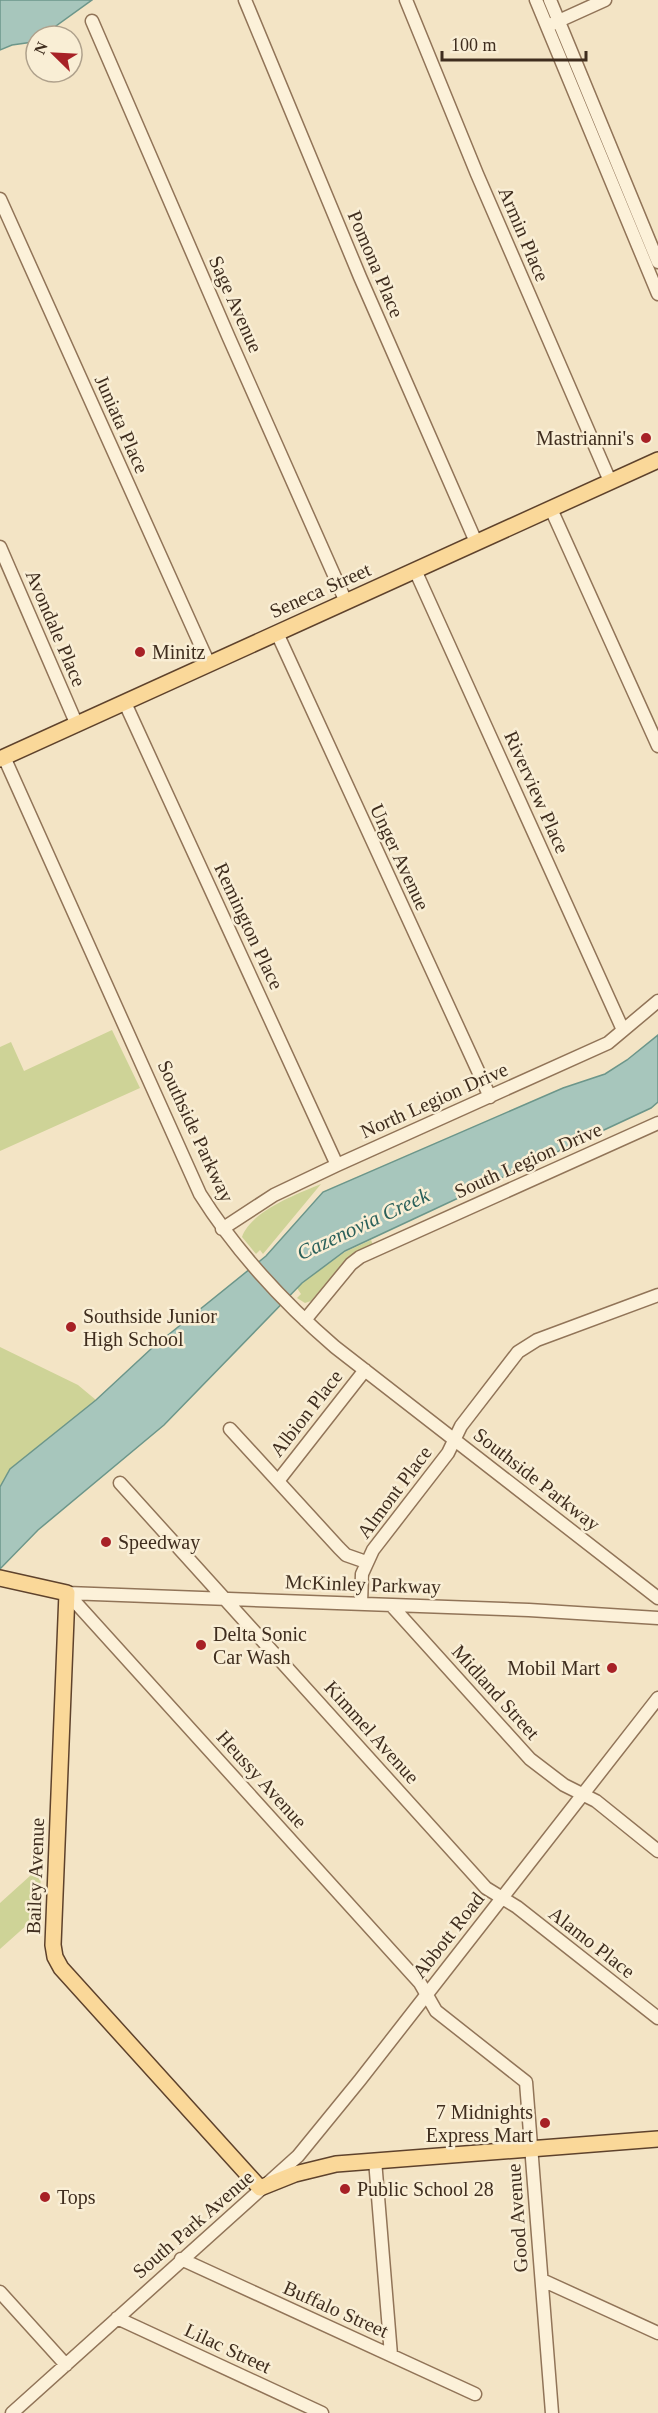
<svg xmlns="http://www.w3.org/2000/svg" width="658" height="2413" viewBox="0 0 658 2413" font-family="Georgia,serif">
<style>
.green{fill:#ced397}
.water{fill:#a7c6bc;stroke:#6c968a;stroke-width:1.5}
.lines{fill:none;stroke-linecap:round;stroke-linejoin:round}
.minor-casing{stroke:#917458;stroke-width:15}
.major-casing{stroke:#5e422c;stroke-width:18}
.minor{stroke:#fcf1d9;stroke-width:12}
.major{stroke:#fad899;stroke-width:15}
.poi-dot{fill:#a72126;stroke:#f9eed5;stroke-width:2}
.labels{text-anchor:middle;stroke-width:5;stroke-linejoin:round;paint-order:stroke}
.street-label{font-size:20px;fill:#3f2d1e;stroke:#f9eed5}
.poi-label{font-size:20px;fill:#3f2d1e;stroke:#f9eed5;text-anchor:start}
.water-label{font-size:21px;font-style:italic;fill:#2b615b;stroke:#f9eed5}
</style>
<rect width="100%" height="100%" fill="#f3e4c5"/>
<path class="green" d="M112,1030L140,1088L0,1151V1047L11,1042L24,1071Z
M321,1184L263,1254L260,1250L256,1254L242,1237C251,1211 297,1194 321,1184Z
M371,1240L373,1245L348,1257L311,1301L305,1303L297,1298L301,1294L297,1288L302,1283L345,1252Z
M0,1347L78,1385L96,1400L10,1469L0,1487Z
M31,1875H41L38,1925L28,1924L0,1949V1903Z"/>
<path class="water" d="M0,0H92L42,36H36V40L33,42L12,45L0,50Z
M658,1035V1102L651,1108L345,1251L302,1283L164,1425L38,1530L0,1569V1487L10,1469L96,1400L152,1348L266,1256L323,1192L563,1088L605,1074L627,1060Z"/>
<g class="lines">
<g class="minor-casing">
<path id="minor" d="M245,0L360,277L476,542
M406,0L477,174L610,481
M536,0L658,294
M550,0L658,262
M92,21L229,338L346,602
M552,24L605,0
M0,199L209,664
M551,509L658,746
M0,547L77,725
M415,570L623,1030
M277,633L490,1097
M125,703L337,1165
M4,757L200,1194C236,1251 284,1303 335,1347L658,1598
M222,1229L274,1195L337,1165L608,1043L658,1001
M305,1320L351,1264L360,1257L658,1123
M230,1429L339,1548L346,1555L366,1562
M278,1481L365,1370
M120,1483L486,1888L517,1907L658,2018
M67,1593L420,1983L436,2011L526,2082L552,2413
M67,1593L529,1610L658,1618
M361,1604L362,1574L373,1550L448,1453L461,1426L518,1352L537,1340L658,1295
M391,1605L530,1759L564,1785L596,1801L658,1851
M375,2160L391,2355
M181,2259L475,2394
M542,2280L658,2333
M0,2292L66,2365
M117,2318L322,2413
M12,2413L298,2156L360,2080L658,1698"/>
</g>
<g class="major-casing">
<path id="major" d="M0,759L658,460
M0,1578L67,1593L53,1945L55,1957L61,1968L260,2188L295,2174L336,2164L658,2139"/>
</g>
<use href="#minor" class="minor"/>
<use href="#major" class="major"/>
</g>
<g class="poi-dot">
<circle cx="646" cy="438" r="6"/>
<circle cx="140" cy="652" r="6"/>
<circle cx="71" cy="1327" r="6"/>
<circle cx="106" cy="1542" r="6"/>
<circle cx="201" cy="1645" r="6"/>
<circle cx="612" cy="1668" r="6"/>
<circle cx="545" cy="2123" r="6"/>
<circle cx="345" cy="2189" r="6"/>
<circle cx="45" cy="2197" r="6"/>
</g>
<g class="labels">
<g class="street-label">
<text transform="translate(524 234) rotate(67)" y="7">Armin Place</text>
<text transform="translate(376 264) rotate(67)" y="7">Pomona Place</text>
<text transform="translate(236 304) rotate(66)" y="7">Sage Avenue</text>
<text transform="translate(122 424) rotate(66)" y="7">Juniata Place</text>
<text transform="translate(320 590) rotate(-24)" y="7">Seneca Street</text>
<text transform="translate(56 628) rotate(67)" y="7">Avondale Place</text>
<text transform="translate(537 792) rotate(66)" y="7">Riverview Place</text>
<text transform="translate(400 857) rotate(65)" y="7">Unger Avenue</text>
<text transform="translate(249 926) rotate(65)" y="7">Remington Place</text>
<text transform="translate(434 1100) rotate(-24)" y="7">North Legion Drive</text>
<text transform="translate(196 1131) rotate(65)" y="7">Southside Parkway</text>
<text transform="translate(528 1160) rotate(-24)" y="7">South Legion Drive</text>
<text transform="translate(306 1413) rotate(-52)" y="7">Albion Place</text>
<text transform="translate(537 1479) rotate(38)" y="7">Southside Parkway</text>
<text transform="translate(394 1492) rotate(-53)" y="7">Almont Place</text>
<text transform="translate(363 1584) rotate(2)" y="7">McKinley Parkway</text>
<text transform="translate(496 1692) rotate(48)" y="7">Midland Street</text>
<text transform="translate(372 1732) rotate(48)" y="7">Kimmel Avenue</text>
<text transform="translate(262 1779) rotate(48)" y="7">Heussy Avenue</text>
<text transform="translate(35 1876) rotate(-88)" y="7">Bailey Avenue</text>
<text transform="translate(448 1935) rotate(-52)" y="7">Abbott Road</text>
<text transform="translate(592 1942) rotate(38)" y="7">Alamo Place</text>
<text transform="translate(517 2218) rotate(-94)" y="7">Good Avenue</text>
<text transform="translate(193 2224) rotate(-41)" y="7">South Park Avenue</text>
<text transform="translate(336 2309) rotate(24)" y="7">Buffalo Street</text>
<text transform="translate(228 2348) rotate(25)" y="7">Lilac Street</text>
</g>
<g class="poi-label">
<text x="634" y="445" text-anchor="end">Mastrianni's</text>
<text x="152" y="659">Minitz</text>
<text x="83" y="1323">Southside Junior<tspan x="83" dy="23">High School</tspan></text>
<text x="118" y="1549">Speedway</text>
<text x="213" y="1641">Delta Sonic<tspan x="213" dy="23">Car Wash</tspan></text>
<text x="600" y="1675" text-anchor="end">Mobil Mart</text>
<text x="533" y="2119" text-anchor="end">7 Midnights<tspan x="533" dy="23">Express Mart</tspan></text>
<text x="357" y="2196">Public School 28</text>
<text x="57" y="2204">Tops</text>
</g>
<g class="water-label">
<text transform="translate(363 1224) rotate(-25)" y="7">Cazenovia Creek</text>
</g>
</g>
<g transform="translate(54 54) rotate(294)"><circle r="28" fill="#f9eed5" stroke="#afa18c" stroke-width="1.5"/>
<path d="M0-4.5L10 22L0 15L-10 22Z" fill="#a72126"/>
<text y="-9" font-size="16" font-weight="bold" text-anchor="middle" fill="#3f2d1e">N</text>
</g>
<path d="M442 51v9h144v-9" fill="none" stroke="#3f2d1e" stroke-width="3"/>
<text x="451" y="51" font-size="18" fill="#3f2d1e" stroke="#f9eed5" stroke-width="4.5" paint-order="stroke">100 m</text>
</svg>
